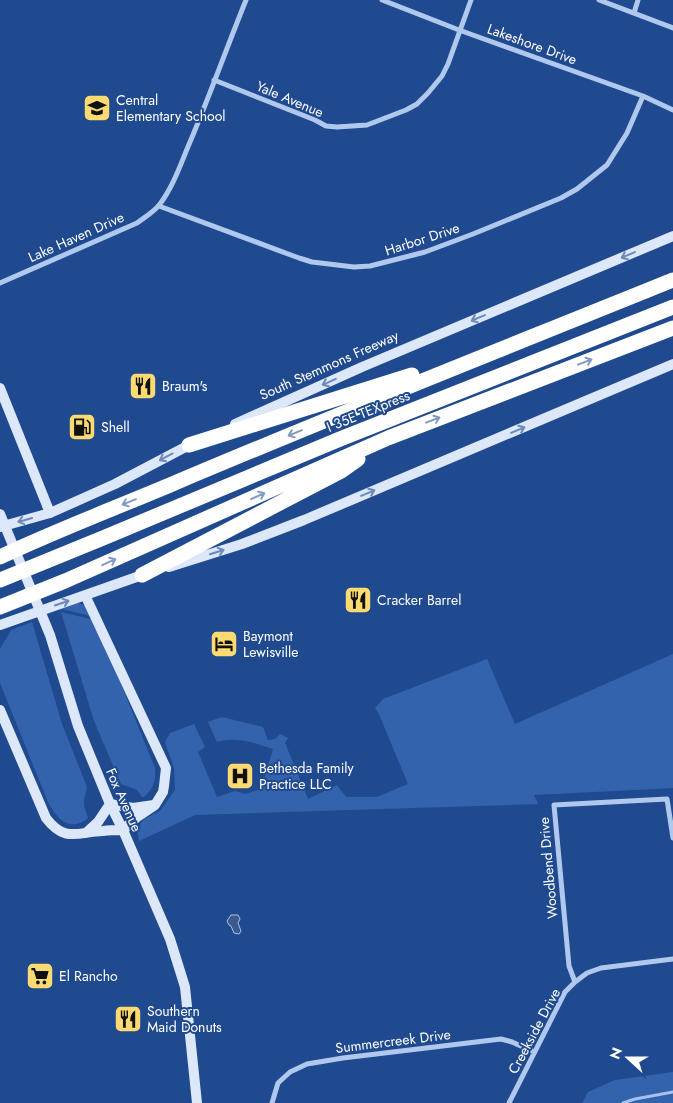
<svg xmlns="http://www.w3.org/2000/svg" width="673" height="1103" viewBox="0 0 673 1103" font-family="Jost,sans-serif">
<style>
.green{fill:#3463ad}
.water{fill:#3b598b;stroke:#a4c2ee}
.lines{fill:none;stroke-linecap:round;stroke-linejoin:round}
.stream{stroke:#a4c2ee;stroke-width:3}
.street{stroke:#b0c8ed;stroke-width:5}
.secondary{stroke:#dce7f9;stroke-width:10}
.highway{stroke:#fff;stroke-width:15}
.oneway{stroke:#6b89b9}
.oneway2{stroke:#849bc1}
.labels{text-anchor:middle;stroke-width:4;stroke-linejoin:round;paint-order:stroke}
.street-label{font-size:14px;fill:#fff;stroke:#204a8f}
.poi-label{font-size:14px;fill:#fff;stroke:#204a8f;text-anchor:start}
</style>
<rect width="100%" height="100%" fill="#204a8f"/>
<path class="green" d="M77,602L85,606L90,616L62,609L60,610L58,606Z
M61,612L95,620L155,768C156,782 154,787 144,797H142L137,790L121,784L94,721Z
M32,622L62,724L87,787L84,800V806L88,818C70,833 57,819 48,802L0,683V649L11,630Z
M673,654V788L534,795L538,804L195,815L139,841L137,829L144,819L160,811L175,790L174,768L165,742L170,733L194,724L205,747L198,752L217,797L235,791L245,794L261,789L273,749C256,743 235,736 217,742L208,722L222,717L263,727L268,740L275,739L280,734L288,738L285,743L308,799L337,785L346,797H377L408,784L378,712L375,708L383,699L487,659L515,724Z
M673,1072V1103H582L588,1092L615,1080Z"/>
<path class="water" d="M231,915H238L240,919L238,923L241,931L239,934L234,933L231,926L229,925L227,921Z"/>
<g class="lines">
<path class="stream" d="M623,1103L635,1099L673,1092"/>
<path class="street" d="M382,0L459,30L643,96L673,110
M599,0L673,28
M634,13L638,0
M214,80L315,120L326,126L337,127L367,125L406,110L417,104L428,93L442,76L448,64L471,0
M159,206L299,258L312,262L354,267L370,266L425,252L473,234L561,198L577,189L607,165L627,133L643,96
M0,283L137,223C145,217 154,212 160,204C174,185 181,163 190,142C210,95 227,47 246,0
M575,982L569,966L554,805L667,799L673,838
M272,1103L278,1083L290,1072L307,1064L343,1058L501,1039L512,1042L534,1052
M509,1103L565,992L575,982L587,973L601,968L673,959"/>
<path class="secondary" d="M0,388L50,513
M235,424L362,367L673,236
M0,514L50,635L78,726L110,804L123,830L170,939L185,987L197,1103
M0,527L50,513L115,484L195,442
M169,567L242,544L304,520L673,364
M0,625L148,573
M0,710L46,818C65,843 77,832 103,831C110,830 116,830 123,830L137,817L155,805L163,792L164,786L166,768L85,595
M110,804L133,808L154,805
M86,833L98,822L110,804"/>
<path class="highway" d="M189,445L412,375
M0,557C55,531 113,509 170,485C337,414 505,348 673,280
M142,575L341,471L358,459
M0,580L103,538L340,439L673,307
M0,607L65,581L388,438L673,328"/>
</g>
<defs><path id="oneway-shaft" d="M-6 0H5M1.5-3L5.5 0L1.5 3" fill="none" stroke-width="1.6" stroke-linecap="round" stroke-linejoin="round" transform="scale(1.25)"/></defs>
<g class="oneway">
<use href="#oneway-shaft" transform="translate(628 255) rotate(157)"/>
<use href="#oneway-shaft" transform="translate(478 318) rotate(157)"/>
<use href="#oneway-shaft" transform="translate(329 382) rotate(156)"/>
<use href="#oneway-shaft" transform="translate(518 430) rotate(-23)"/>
<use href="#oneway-shaft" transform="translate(166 457) rotate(152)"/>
<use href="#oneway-shaft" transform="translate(368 493) rotate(-23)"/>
<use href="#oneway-shaft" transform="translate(25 520) rotate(164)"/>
<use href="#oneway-shaft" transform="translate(217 552) rotate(-17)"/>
<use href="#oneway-shaft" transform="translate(62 603) rotate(-19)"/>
</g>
<g class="oneway2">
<use href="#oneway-shaft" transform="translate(585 362) rotate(-21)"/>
<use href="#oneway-shaft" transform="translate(433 420) rotate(-21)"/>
<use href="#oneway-shaft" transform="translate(295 433) rotate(158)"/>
<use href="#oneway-shaft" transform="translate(258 496) rotate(-24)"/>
<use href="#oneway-shaft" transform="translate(129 502) rotate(158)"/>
<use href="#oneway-shaft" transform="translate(109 562) rotate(-24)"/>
</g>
<defs>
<g id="school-square" transform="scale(1.4375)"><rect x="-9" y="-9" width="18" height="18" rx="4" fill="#fada71" stroke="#204a8f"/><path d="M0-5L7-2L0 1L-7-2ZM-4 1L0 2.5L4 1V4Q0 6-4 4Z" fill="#111"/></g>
<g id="restaurant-square" transform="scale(1.4375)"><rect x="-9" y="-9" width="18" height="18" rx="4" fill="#fada71" stroke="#204a8f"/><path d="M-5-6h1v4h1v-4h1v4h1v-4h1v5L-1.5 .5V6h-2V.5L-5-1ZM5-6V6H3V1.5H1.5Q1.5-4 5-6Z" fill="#111"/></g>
<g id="fuel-square" transform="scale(1.4375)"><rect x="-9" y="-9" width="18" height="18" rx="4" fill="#fada71" stroke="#204a8f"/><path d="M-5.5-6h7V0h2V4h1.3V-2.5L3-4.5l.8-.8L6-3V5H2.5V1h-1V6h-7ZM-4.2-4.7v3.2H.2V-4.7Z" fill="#111"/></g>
<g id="hotel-square" transform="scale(1.4375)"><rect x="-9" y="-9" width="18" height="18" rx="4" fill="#fada71" stroke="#204a8f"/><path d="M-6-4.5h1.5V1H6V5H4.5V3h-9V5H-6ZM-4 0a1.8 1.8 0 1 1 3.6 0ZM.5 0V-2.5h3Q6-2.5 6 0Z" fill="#111"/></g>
<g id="hospital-square" transform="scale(1.4375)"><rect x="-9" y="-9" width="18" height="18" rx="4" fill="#fada71" stroke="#204a8f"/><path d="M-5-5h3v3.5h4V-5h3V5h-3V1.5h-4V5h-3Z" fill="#111"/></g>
<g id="supermarket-square" transform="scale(1.4375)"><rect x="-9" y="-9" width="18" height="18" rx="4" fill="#fada71" stroke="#204a8f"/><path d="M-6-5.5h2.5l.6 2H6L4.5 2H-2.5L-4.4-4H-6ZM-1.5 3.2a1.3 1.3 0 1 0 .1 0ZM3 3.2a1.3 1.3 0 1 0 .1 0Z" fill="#111"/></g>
</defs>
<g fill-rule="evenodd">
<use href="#school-square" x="97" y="108"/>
<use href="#restaurant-square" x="143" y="386"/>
<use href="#fuel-square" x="82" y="427"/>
<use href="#restaurant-square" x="358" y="600"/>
<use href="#hotel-square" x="224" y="644"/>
<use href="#hospital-square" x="240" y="776"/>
<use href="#supermarket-square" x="40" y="976"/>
<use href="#restaurant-square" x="128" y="1019"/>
</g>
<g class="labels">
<g class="street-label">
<text transform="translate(532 44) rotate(20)" y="5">Lakeshore Drive</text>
<text transform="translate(290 99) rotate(23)" y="5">Yale Avenue</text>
<text transform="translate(76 237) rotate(-24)" y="5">Lake Haven Drive</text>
<text transform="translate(422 239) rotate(-18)" y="5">Harbor Drive</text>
<text transform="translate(329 365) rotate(-24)" y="5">South Stemmons Freeway</text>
<text transform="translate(368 411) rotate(-22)" y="5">I 35E TEXpress</text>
<text transform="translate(124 800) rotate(66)" y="5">Fox Avenue</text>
<text transform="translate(548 868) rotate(-95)" y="5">Woodbend Drive</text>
<text transform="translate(534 1031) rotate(-62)" y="5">Creekside Drive</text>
<text transform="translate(393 1041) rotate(-7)" y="5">Summercreek Drive</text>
</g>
<g class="poi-label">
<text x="116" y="105">Central<tspan x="116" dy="16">Elementary School</tspan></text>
<text x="162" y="391">Braum's</text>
<text x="101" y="432">Shell</text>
<text x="377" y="605">Cracker Barrel</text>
<text x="243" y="641">Baymont<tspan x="243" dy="16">Lewisville</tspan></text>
<text x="259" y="773">Bethesda Family<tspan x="259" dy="16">Practice LLC</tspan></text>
<text x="59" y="981">El Rancho</text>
<text x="147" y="1016">Southern<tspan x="147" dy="16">Maid Donuts</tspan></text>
</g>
</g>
<g transform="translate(628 1058) rotate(291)" stroke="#204a8f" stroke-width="4" paint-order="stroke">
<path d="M0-4L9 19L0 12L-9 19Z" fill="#ffffff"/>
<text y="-8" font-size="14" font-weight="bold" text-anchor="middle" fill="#ffffff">N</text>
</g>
</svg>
